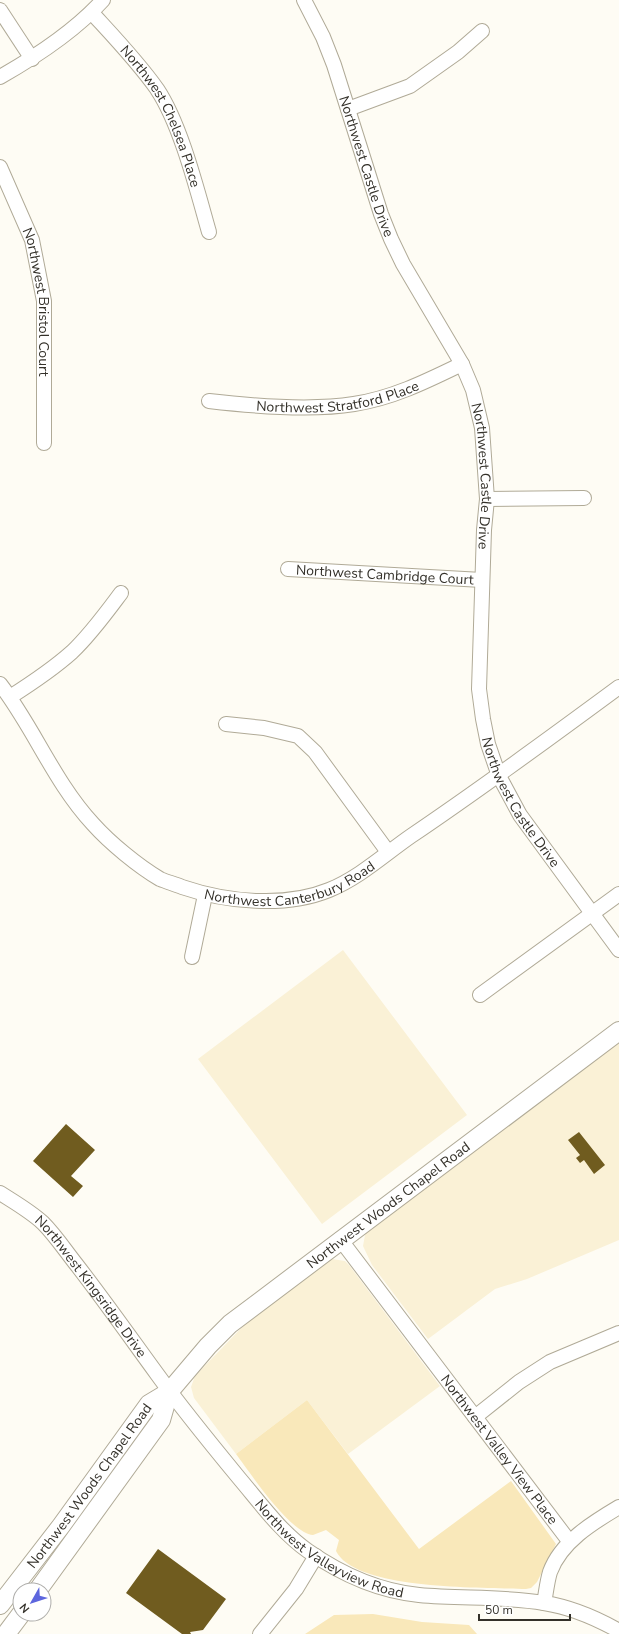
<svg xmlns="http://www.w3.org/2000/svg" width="619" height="1634" viewBox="0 0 619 1634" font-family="'Nunito Sans',sans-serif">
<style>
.built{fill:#faf1d6}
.green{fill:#f9e8ba}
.building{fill:#705c1f}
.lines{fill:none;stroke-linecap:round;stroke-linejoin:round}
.minor-casing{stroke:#b0aa97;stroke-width:16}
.major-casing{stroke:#b0aa97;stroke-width:20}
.minor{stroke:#fff;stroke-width:14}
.major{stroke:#fff;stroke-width:18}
.labels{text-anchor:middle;stroke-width:4;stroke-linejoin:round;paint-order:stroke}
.street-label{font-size:14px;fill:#34312a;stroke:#fff}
</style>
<rect width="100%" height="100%" fill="#fefcf4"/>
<path class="built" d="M343,950L467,1115L322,1224L198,1059Z
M619,1039V1240L527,1279L495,1289L428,1339L372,1265L363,1246L365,1235L369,1229Z
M332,1259L345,1261L349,1265L440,1386L348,1454L307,1400L236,1454L194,1398L191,1387L195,1376L249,1320L328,1260Z"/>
<path class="green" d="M307,1400L419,1549L511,1481L556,1544L537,1582L531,1588L526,1589C485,1587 356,1591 336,1551L339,1540L326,1530L313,1535C290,1533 251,1474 236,1454Z
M373,1614L422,1622L469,1625L477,1634H305L334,1615Z"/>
<path class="building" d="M66,1124L95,1150L71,1176L83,1186L73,1197L33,1161Z
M579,1132L605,1165L594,1174L584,1160L580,1163L576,1158L580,1155L568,1140Z
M158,1549L226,1599L203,1630L190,1632L191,1634H182L126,1593Z"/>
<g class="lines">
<g class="minor-casing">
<g id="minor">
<path id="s1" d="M304,0L323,37L334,65L381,214L391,239L403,264L462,364L473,390L482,428L487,499L484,530L479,689L483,719L488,744L499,776L520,815L619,950"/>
<path d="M0,10L32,59"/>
<path id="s2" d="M92,13C114,37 138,62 157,89C181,125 197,190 209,232"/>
<path d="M0,77C37,56 75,31 103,0"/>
<path d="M348,109L410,86L458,52L482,31"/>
<path id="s3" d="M0,167L32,240L44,301V443"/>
<path id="s4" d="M209,401C252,406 311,411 354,404C393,398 427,381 462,364"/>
<path d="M487,499L584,498"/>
<path id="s5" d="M288,569L482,580"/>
<path id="s6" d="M0,684C34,728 54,782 93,824C110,843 138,866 160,879C167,882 175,884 182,887C226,902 285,908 329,890C359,878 385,854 411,836C482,788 550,738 619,687"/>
<path d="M10,697C32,683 53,669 72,652C91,634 106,613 121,593"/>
<path d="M226,724L264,728L298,736L315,752L388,852"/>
<path d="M192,957L205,895"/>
<path d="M480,995L619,894"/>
<path id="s7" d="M0,1193C14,1202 30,1211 43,1223C55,1235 65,1250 76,1264C104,1300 130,1337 157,1374C183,1410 211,1444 239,1478C261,1504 281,1532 308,1551C341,1574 379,1591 419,1595C461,1599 503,1596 544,1603C570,1607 596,1618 619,1631"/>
<path id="s8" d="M340,1239L569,1541"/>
<path d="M475,1417L519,1382L550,1362L619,1333"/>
<path d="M544,1603C546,1593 547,1582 550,1572C561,1542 592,1523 619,1507"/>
<path d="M260,1634L296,1589L316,1556"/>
</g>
</g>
<g class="major-casing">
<g id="major">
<path d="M38,1590L161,1420L169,1392"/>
<path id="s9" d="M0,1605L61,1526L149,1404L169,1392L208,1346L230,1324L619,1031"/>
<path d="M6,1634L21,1614"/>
</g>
</g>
<use href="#minor" class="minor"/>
<use href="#major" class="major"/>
</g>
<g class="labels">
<g class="street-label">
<text dy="5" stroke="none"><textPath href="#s2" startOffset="126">Northwest Chelsea Place</textPath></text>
<text dy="5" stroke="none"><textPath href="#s1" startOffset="178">Northwest Castle Drive</textPath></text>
<text dy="5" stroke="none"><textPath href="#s3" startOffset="142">Northwest Bristol Court</textPath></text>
<text dy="5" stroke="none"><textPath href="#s4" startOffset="130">Northwest Stratford Place</textPath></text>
<text dy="5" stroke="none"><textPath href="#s1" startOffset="514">Northwest Castle Drive</textPath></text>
<text dy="5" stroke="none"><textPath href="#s5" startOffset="97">Northwest Cambridge Court</textPath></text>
<text dy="5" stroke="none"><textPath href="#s1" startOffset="850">Northwest Castle Drive</textPath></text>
<text dy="5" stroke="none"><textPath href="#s6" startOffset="391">Northwest Canterbury Road</textPath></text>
<text dy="5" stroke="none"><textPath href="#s9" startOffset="563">Northwest Woods Chapel Road</textPath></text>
<text dy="5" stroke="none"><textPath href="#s7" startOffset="132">Northwest Kingsridge Drive</textPath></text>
<text dy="5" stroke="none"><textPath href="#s8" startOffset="264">Northwest Valley View Place</textPath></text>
<text dy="5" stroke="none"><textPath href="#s9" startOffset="149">Northwest Woods Chapel Road</textPath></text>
<text dy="5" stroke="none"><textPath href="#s7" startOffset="492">Northwest Valleyview Road</textPath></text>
</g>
</g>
<g transform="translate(32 1602) rotate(231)"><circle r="19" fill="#ffffff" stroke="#aeadaa"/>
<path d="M0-3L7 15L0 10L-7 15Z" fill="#5d66de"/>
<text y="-6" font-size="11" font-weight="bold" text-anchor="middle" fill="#34312a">N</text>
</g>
<path d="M479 1614v6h91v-6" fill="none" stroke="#34312a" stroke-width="2"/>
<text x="485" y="1614" font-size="12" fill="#34312a" stroke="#ffffff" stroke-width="3" paint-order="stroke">50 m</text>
</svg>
